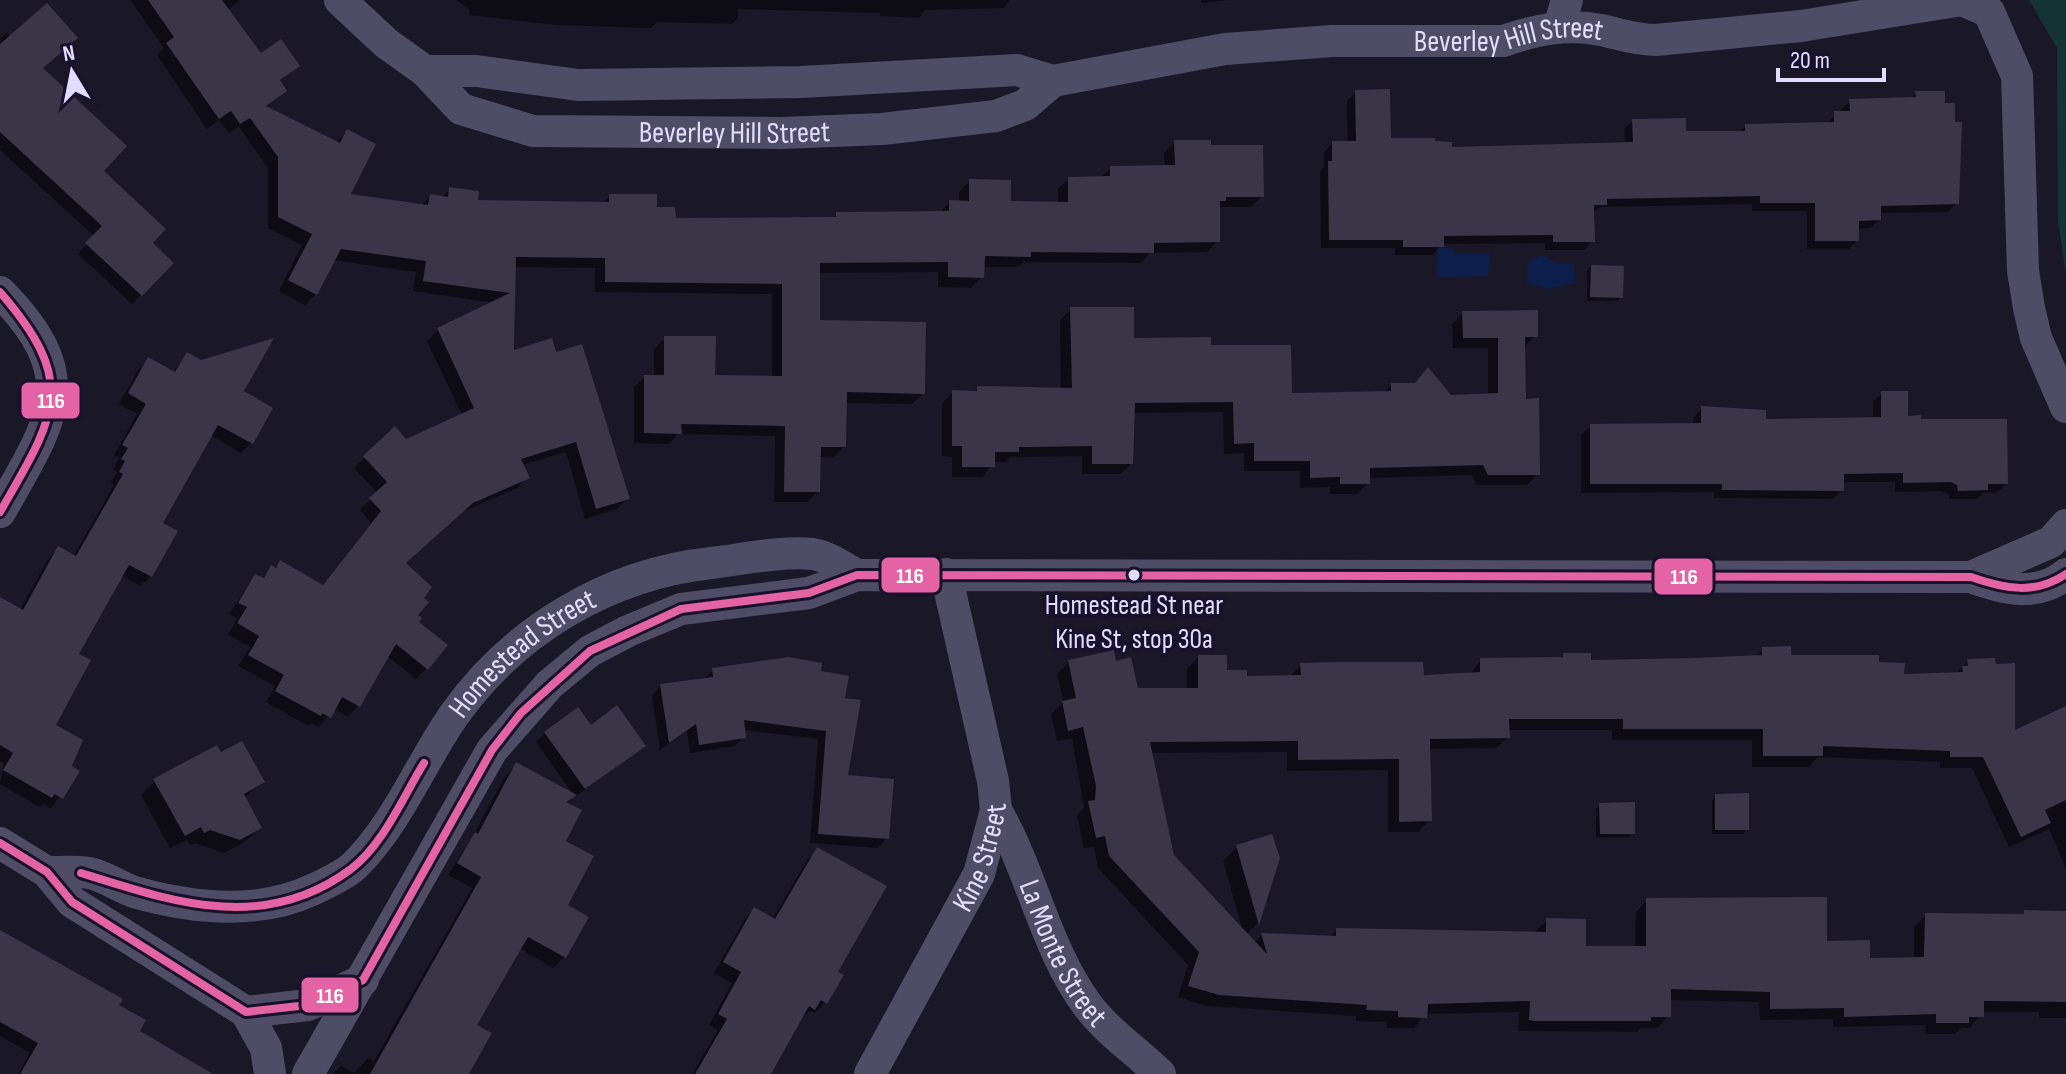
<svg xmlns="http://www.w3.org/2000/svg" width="2066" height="1074" viewBox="0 0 2066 1074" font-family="'Sofia Sans Condensed',sans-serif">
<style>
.green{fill:#153234}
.water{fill:#0c1e49}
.shadow{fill:#0007}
.building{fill:#3a3647}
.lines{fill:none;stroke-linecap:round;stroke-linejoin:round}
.street{stroke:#4f4d66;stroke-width:32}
.bus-1-casing{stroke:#17112c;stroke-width:14}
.bus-1{stroke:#e463a4;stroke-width:8}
.bus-dot{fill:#e2ddff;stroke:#17112c;stroke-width:3}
.labels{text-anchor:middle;stroke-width:7;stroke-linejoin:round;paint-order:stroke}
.bus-label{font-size:28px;fill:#e2ddff;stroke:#17112c}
.street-label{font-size:30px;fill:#e2ddff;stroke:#17112c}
.line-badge{stroke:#17112c;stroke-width:3}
.badge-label{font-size:22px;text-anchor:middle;font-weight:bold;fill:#fff}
</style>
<rect width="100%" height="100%" fill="#1a1726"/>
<path class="green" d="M2029,0H2066V275L2058,221L2057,48Z"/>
<path class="water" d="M1453,247V254H1490L1488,276L1437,277L1438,248Z
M1541,255L1559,264L1574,263L1575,283L1548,289L1527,283V262Z"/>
<path class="shadow" d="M130,0H241L227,10L261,56L298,66L279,82L285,91L265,108L336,143L347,132L348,196L421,206L430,196L441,198L450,189L476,202L602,204L610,196L655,209L674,220L833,219L837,214L939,213L950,202H959V192L970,181L1009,203L1058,204V189L1069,179L1100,178L1111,168L1165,167L1164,153L1175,142L1209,147L1262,196L1251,207H1218V241L1207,252L1150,253L1141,263L1024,262L1018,267H982V277L971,288L938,287V272L818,273V322L923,393L912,404L845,403L844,447L833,457H819L818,491L807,502H774L775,436L678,434L669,444L634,443V387L645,377H654V349L665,338L713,377L772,378V294L595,292V268L514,267L512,352L555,355L627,499L617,509L585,519L566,452L522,465L527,477L517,488L460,513L404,564L421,598L416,623L427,668L416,679L387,656L358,706L348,717L334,709L318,727L311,723L308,726L266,702L275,686L238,666L250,647L228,635L237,618L229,614L255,576L261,579L280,563L322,586L371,523L360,510L377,493L354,468L395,429L406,441L462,415L427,341L438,330L495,303L413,291L416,272L333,260L316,294L305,305L279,291L302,245L268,228V168L239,127L229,133L219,120L207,129L157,55L164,48Z
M456,0H1010L1004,8L925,10L919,18L880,16V13L738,9V18L732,24L657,22L651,28L555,25L469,15V9Z
M1201,0H1231L1201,3Z
M7,32L150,243L171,263L132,304L78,254L94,236L0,150V39Z
M1356,92L1389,141L1450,150L1625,145L1624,129L1633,121L1684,133H1738L1746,126L1826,124L1850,101L1910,99L1916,93L1957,203L1948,212L1879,213V220L1870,228L1857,229V240L1849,249H1807V211H1752V204L1602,207L1592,213L1593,241L1584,250H1545V243L1442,244L1433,255H1395V248H1321L1320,172L1324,167V152L1333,143H1348L1347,101Z
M1591,267L1621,297L1617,301H1587V271Z
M1071,309L1132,340L1209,347L1290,395L1383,393L1391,385H1414L1427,370L1450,397L1488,395V348H1453L1452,324L1463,313L1536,336L1523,347L1524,401L1538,474L1527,485H1477L1472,475L1368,478V483L1357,494H1330V487L1300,488V471H1244V453L1224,454L1223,412L1132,413L1131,464L1120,474H1082V456L1011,457L1006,462H993L983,477H952V457L942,456V403L953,392L974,393L978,388L1061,390L1060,320Z
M188,354L241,391L251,443L241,453L210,435L161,524L151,576L140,586L121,575L76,654L53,726L69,767L77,772L51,808L43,804L40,807L0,784L4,763L0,761V599L20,610L48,559L58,549L73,557L114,485L111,482L117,472L113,470L119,458L114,455L137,414L119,404L138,370L149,360L172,373Z
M1882,393L1906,418L1919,421L2006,484L1996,493H1983L1977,499H1949V494L1941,491L1895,492V482H1842V490L1833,499L1714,498V492L1581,493V435L1591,426L1693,425V418L1702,408L1764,421L1873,419V402Z
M1763,649L1790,657L1877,664L1902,676L1957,672L1968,661L2013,733L2066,709V869L2049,829L2009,847L1972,768H1940V762L1818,757L1809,767H1752V740H1612V730H1508V737L1496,748L1428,749L1430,820L1418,832H1388V770L1287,771V752L1150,753L1172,856L1243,932L1223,861L1237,847L1278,858L1257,924L1246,935L1254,943L1262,935L1329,938L1337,930L1535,932L1547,920L1584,948H1635L1636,912L1647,900L1825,943L1868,961L1914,960V927L1926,915L2066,914V1018H2039V1012H1982L1970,1028H1962L1955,1034H1925L1926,1025L1833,1027V1019L1760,1020L1759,1002L1669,1000V1016L1657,1028H1641L1637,1032L1518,1031L1519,1012L1425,1014L1414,1028H1387V1022L1356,1021V1016L1207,1006L1178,997L1188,965L1098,868L1094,847L1084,848L1077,815L1084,808L1072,738L1057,741L1051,714L1064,702L1057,674L1069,662L1115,664L1136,690H1187V669L1198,657L1225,672L1245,678L1289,677L1301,665L1422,677L1469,675L1481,660L1559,659L1564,655L1589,662L1754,658Z
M713,670L819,673L843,699L846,777L887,838L878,848L810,843L818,739L743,730L744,737L735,746L690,753L687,731L660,750L652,695L661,686L703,680Z
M590,728L644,746L575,797L536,742L545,733Z
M220,755L262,782L244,798L260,827L246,841L224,853L195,843L190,845L187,840L170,848L141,795L155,781Z
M516,765L574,795L565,804L564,957L553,968L519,948L474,1026L463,1074H333L341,1066L354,1073L368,1058L374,1061L472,888L448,875L472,838L505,776Z
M1716,796L1747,830L1743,834H1712V800Z
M1600,805L1633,833L1629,837L1596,838V809Z
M818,850L836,973L825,1002L815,1013L811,1011L800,1018L769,1074H692L718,1030L709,1025L732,983L714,973L744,920L754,909L772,920L807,860Z
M0,941L116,1006L137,1031L209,1074H18L30,1053L0,1036Z"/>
<path class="building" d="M148,0H222L261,53L281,39L300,66L280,80L287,91L266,106L340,143L347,129L376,144L351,194L428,205L430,194L448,197L449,187L479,191L478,200L609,202V194H657V207H675L676,218L836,217V212L949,211V200L969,201V179L1011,180V201L1068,202V177L1110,176V166L1175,165L1174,140H1211V145H1263L1264,197H1226V201H1220V242L1154,243V253L1031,252V257L985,256L984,278L948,277V262L820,263V320L926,322L925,394L847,392L846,447H821L820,492H784L785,426L681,424L682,434L644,433V375H664V336H716L715,375L782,376V284L605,282V258L516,257L514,350L552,338L556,352L582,344L630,499L596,509L576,442L521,459L530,478L473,503L406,563L432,587L424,598L429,602L418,615L422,618L419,622L448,645L428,670L396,644L360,707L342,697L331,718L322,713L321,716L275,691L284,675L248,655L259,636L237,623L247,607L238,603L255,574L264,578L271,565L276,568L280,560L323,585L381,511L369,498L387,482L363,456L395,426L406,439L474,408L437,328L510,293L423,281L426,261L341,249L317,295L288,280L312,234L278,217V157L250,118L240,124L231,111L219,119L166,43L174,37Z
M47,3L78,38L43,68L127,146L104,171L166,229L153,243L174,263L142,296L85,243L102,226L0,132V44Z
M1390,89L1391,138H1435V141L1452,142V147L1633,142L1632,119L1686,118V131H1745V124L1834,122V111H1850L1849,99L1916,97L1915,91H1945V103H1955V122H1962L1959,204L1881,206V220L1859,221V241H1815V203H1760V196L1607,199V205H1594L1595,242H1553V235L1444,236V247H1403V240H1329L1328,161H1332V141H1356L1355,90Z
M1591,265L1624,266L1623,298L1590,297Z
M1070,307H1134V338L1211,337V345H1291L1292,393L1391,391V383H1415L1428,367L1451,395L1498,393V338H1463L1462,311L1538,310V337H1525L1526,399L1539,398L1540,475H1488L1483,465L1370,468V484H1340V477L1310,478V461H1254V443L1234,444L1233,402L1135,403L1133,464H1092V446L1032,447H1019V452H995V467H962V446H952V390L977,391V386L1072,388Z
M274,338L244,391L273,408L253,444L218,425L163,523L178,531L152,577L129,565L79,654L91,660L56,725L83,740L72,766L80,771L63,799L54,794L52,798L3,770L13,753L0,745V597L23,610L58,546L76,556L123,474L119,472L125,461L121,459L128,448L122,445L146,404L128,393L148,357L175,372L187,352L201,360Z
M1881,391H1908V416L1921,415V419H2007L2008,484H1988V490L1958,491L1957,485L1951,482L1903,483V473L1844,474V491L1722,490V484H1590V424L1701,423V406L1766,410V419L1881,417Z
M1791,646V655H1879V662L1905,663L1904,674L1963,672L1962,666H1968L1967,659L1995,658L1996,664L2015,663V730L2066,706V800L2045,810L2051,823L2021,837L1983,757H1950V751L1823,746V756H1763V729H1623V719H1509L1510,738L1430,739L1432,821L1399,822V759L1298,760V741L1150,742L1174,855L1267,954L1261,933L1336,936V928L1546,932V918L1586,919V946H1646V898L1827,897V941L1870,940V958L1924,957L1925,913L2024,914V910L2066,911V1002L1984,1001V1017H1969V1023H1936V1014L1844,1017V1008L1770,1009V992L1671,989V1017H1651V1021H1535L1529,1020L1530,1001L1428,1004L1427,1018L1398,1017V1011L1366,1010L1367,1005L1219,995L1188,986L1199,952L1109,856L1105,836L1096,838L1088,801L1095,800L1096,786L1083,727L1068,731L1062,701L1076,698L1068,660L1114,650L1116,661L1131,657L1138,688H1198V655H1227V670H1247V676L1301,675L1300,663L1336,662H1423L1424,675L1480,672V658L1563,657V653H1591V660L1695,658L1762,655V647Z
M788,657L822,663L821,671L849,676L845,698L861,700L848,775L894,779L889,839L818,834L826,731L744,720L746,738L699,745L696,724L669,743L660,684L713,677L712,668Z
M617,705L646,746L585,789L544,732L578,707L591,725Z
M242,741L265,782L244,794L262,828L240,840L210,830L204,833L201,827L185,836L153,779L217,745L221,752Z
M516,762L577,795L566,802L582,810L566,841L594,856L568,905L589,917L566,958L528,937L477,1025L492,1033L469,1074H370L481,877L457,863L475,832L478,834Z
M1749,793V830H1715V794Z
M1635,802V834H1600L1599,803Z
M1272,834L1280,858L1259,925L1236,845Z
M817,847L887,886L838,972L844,975L827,1004L821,1000L815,1010L809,1006L771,1074H695L727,1019L718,1014L741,972L723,962L754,907L775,919Z
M0,930L123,999L119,1005L146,1020L140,1031L213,1074H20L38,1043L0,1022Z"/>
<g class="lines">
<g class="street">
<path id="s1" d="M340,0L386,43L425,71L461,109L533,131L781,133L882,129L996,116L1025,105L1053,81L1225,49L1332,41H1503C1535,30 1566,23 1601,30C1620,34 1635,40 1656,40L1801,26L1962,0"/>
<path d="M1962,0L1989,12L2017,76L2023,271L2029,308L2036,338L2066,407"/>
<path d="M1559,27L1567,0"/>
<path d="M425,71H476L578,85L801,82L1017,70L1053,81"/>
<path d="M0,292C86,379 51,421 0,512"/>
<path d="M1971,577L2051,542L2066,525"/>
<path id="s2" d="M996,810C1032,872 1045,948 1088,1006C1108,1032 1136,1051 1160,1074"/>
<path d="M0,843L47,872L72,902L246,1012L266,1048L270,1074"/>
<path id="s3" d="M47,872C61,872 76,871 89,873C105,876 119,887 134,892C191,908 256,916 312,890C325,884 343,876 354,866C397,824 420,764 454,715C514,630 609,574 711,563C744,559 781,551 813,554C827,556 844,568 857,575"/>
<path d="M246,1012L308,1005L363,980"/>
<path d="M308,1074L492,750L550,684L590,651L628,631L681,609L809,593L857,575L1971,577C2003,589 2037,598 2066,574"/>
<path id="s4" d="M870,1074L979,874L996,810L993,781L946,574"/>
</g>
<g class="bus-1-casing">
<path id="bus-1" d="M0,292C80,384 55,416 0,512
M0,843L47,872L72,902L246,1012L308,1005L363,980L492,750L521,713L590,651L681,609L809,593L857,575L1971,577C2005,589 2035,595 2066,574
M81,873C173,902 264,934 351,869C383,845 403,797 424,763"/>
</g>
<use href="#bus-1" class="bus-1"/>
</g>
<circle class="bus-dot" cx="1134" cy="575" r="7"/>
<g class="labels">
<g class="bus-label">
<text x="1134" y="614">Homestead St near<tspan x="1134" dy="34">Kine St, stop 30a</tspan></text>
</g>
<g class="street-label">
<text dy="10" stroke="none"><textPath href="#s1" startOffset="1230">Beverley Hill Street</textPath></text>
<text dy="10" stroke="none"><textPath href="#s1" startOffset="440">Beverley Hill Street</textPath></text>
<text dy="10" stroke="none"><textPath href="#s3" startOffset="596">Homestead Street</textPath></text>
<text dy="10" stroke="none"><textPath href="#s4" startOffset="244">Kine Street</textPath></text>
<text dy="10" stroke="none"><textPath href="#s2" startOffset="158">La Monte Street</textPath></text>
</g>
</g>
<g class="line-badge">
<rect x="20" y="381" width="61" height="39" rx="8" fill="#e463a4"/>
<rect x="880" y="556" width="61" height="38" rx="8" fill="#e463a4"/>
<rect x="1653" y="557" width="61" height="39" rx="8" fill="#e463a4"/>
<rect x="300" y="976" width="60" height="38" rx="8" fill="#e463a4"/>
</g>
<g class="badge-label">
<text x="51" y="408">116</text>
<text x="910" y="583">116</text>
<text x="1684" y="584">116</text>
<text x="330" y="1003">116</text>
</g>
<g transform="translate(72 72) rotate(350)" stroke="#17112c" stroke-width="6" paint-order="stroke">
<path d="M0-6L14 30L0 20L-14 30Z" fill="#e2ddff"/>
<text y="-12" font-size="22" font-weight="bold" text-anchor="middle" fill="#e2ddff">N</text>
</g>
<path d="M1778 68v12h106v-12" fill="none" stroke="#e2ddff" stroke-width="4"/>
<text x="1790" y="68" font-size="24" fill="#e2ddff" stroke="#17112c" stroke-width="6" paint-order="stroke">20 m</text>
</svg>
